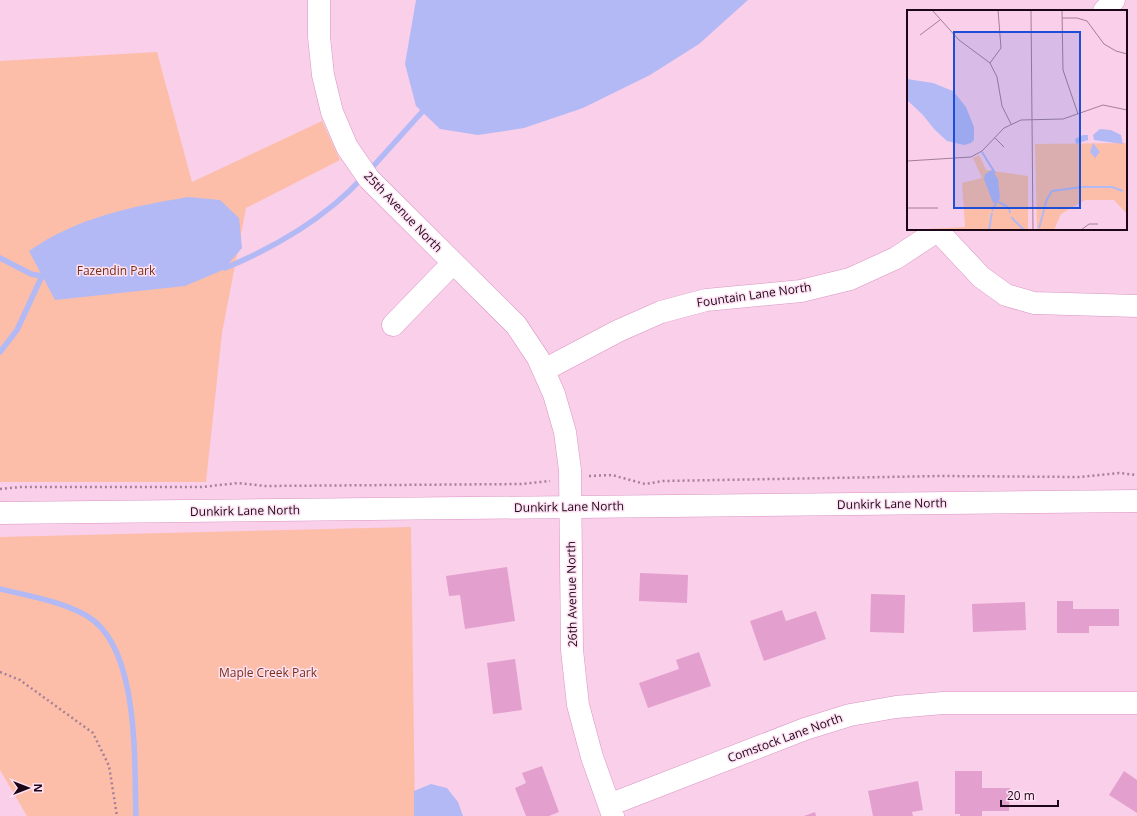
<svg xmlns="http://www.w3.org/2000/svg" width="1137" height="816" viewBox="0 0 1137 816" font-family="'Open Sans',sans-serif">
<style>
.green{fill:#fcbea9}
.water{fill:#b3b9f4}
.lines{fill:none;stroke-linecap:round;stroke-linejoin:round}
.stream{stroke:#b3b9f4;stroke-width:5.5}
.building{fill:#e39fcd}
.minor-casing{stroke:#d995c3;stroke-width:23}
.path{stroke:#a58198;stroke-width:2.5;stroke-dasharray:2 3;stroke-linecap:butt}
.minor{stroke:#fff;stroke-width:22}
.labels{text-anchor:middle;stroke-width:3;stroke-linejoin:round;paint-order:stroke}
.street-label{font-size:12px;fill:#1d0617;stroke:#fee1f3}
.park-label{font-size:12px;fill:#772f15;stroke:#fee1f3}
.inset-river{fill:none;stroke:#b3b9f4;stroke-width:2}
.inset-road{fill:none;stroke:#a27f96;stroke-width:1}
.view{fill:#1d4ed8;fill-opacity:0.15;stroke:#1d4ed8;stroke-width:2}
.inset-edge{fill:none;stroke:#1d0617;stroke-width:2}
</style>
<rect width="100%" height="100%" fill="#facfea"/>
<path class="green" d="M157,52L192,182L322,121L340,160L246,208L222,333L206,482H0V61Z
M411,527L415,816H27L0,770V537Z"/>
<path class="water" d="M416,0H748L699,44L650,75L583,108L524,128L478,135L440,129L416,106L405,64Z
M188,197L220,200L239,218L242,248L223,270L185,286L55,300L29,251C78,217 130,207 188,197Z
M431,784L447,788L458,802L463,816H414V791Z"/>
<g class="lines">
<path class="stream" d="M369,171L422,112
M0,258L31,274L42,276L17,330L0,352
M225,268C274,248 327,217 363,177
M0,589C29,596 61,601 87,616C140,647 134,762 136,816"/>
</g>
<path class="building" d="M507,567L515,621L465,629L460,595L449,596L446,576Z
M640,573L688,575L687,603L639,601Z
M871,594L905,595L904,633L870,632Z
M1057,601H1073V609H1119V626H1089V633H1057Z
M1025,602L1026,630L973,632L972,604Z
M782,610L786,621L816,611L826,639L764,661L750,621Z
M699,652L711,686L648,708L639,683L679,669L676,660Z
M515,659L522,710L493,714L487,663Z
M542,766L559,812L549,816H526L515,788L526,783L522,773Z
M955,771H982V788H1010L1009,811H982V816H960V814H955Z
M1124,771L1137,780V813L1109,795Z
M918,781L923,810L912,812L913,816H873L868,791Z
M815,812L816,816H804Z"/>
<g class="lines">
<g class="minor-casing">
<path id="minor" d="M319,0V37L323,75L332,112L347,147L369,179L516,325L538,358L554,394L565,432L570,470L572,650L578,705L592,757L613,816
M1104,11L1114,0
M938,231L981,277L1006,295L1034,303L1137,306
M393,325L453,263
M544,370L618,331L661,312L706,300L801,291L850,279L896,258L940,229
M0,513L1137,501
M609,805L805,729L850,715L896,707L943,703H1137"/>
</g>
<path class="path" d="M589,476L612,475L645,484L663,481L941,476L1079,477L1119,473L1137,475
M0,489L21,487H202L238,483L265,486L521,484L550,481
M0,672L20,680L93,733L109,766L117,816"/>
<use href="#minor" class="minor"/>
</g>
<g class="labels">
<g class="street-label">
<text transform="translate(403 212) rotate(46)" y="4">25th Avenue North</text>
<text transform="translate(754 295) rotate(-8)" y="4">Fountain Lane North</text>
<text transform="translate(892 504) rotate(-1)" y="4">Dunkirk Lane North</text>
<text transform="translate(569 507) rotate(-1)" y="4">Dunkirk Lane North</text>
<text transform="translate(245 511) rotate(-1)" y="4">Dunkirk Lane North</text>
<text transform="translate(572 594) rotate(-91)" y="4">26th Avenue North</text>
<text transform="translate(785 738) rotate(-20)" y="4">Comstock Lane North</text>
</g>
<g class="park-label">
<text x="116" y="275">Fazendin Park</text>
<text x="268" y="677">Maple Creek Park</text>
</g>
</g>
<g transform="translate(907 10)">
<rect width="220" height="220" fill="#facfea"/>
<path d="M220,133V204L207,190H178L154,204L147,220H130L128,134ZM72,145L79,160L121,166V220H0L58,217L55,173L75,168L66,148Z" fill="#fcbea9"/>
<path d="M0,69L26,73L46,81L59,97L67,117V130L64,133L57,135L40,131L28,120L15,104L0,90ZM193,119L204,120L214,125L216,134L187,130L186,125ZM176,125H181V130L169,134L168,129ZM186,133L193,142L188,148L183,142ZM85,160L91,169L93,189L86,193L77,169L78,164Z" fill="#b3b9f4"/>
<path class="inset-river" d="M75,142L88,163M85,201L90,191L102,198L103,203M104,207L117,220M132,218L140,189L145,181L175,177H205L216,181M82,220L85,203"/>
<path class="inset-road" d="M25,0L52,30L83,53L90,67L95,96L104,114M124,0L126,220M155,0L156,60L171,104M155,8H170L180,11L197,34L209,41L220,44M13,25L33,10M83,53L94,38L91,0M88,128L97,137M0,151L64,147L75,141L97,118L114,110L156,109L196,95L220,100M0,198H31M174,220L182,214H191"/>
<path class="view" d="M47,22H173V198H47Z"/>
<rect width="220" height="220" class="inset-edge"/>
</g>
<g transform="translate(28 788) rotate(90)" stroke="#fee1f3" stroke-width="3" paint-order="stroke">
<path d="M0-3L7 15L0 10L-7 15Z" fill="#1d0617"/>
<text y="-6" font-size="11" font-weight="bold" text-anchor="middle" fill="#1d0617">N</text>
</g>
<path d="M1001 800v6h57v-6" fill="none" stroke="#1d0617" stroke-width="2"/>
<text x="1007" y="800" font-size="12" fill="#1d0617" stroke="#fee1f3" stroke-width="3" paint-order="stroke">20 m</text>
</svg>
